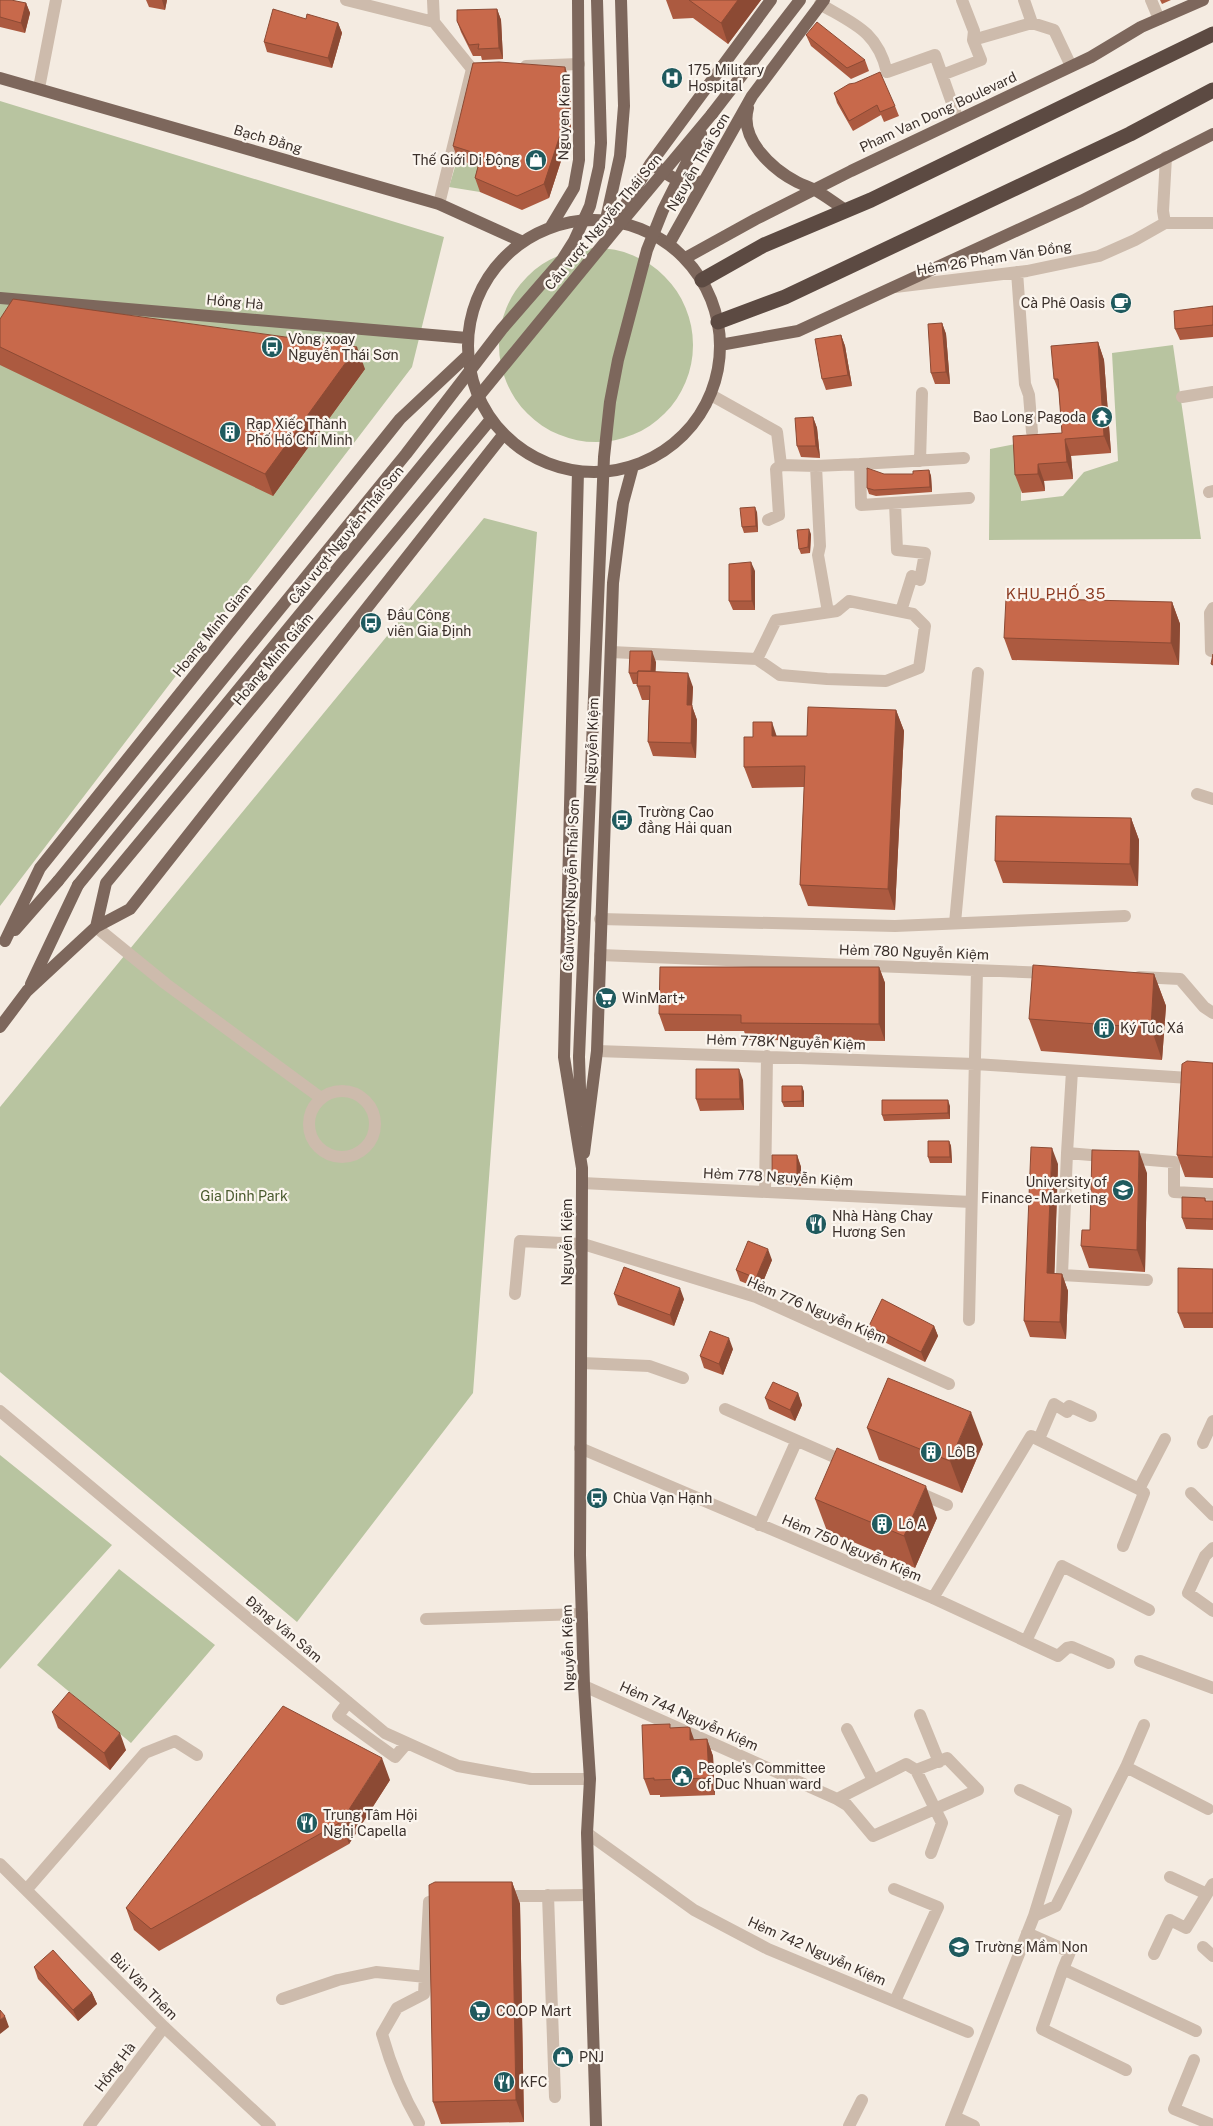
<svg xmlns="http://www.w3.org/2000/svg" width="1213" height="2126" viewBox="0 0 1213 2126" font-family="'Public Sans',sans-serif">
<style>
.green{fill:#b8c4a0}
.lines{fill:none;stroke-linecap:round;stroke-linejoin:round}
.minor{stroke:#cdbbac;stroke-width:12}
.major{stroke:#7d675c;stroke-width:12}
.highway{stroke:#5c4a42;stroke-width:15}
.major-bridge{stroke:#7d675c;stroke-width:12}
.wall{fill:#ac5a40}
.shaded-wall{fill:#8c4a34}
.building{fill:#c8694b;stroke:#8c4a34}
.labels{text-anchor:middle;stroke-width:4.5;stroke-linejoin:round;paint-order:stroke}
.poi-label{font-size:14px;fill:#3b302b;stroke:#fbf5ee;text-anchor:start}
.street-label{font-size:14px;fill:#3b302b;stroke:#fbf5ee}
.park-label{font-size:14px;fill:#4a5a2e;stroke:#fbf5ee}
.neighbourhood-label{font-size:15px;letter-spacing:1px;fill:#8c3b22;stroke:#fbf5ee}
</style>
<rect width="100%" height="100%" fill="#f4ebe1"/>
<path class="green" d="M0,101L444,237L412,367L0,906Z
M457,160L486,169L480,192L449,187Z
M499 345a97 97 0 1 1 194 0a97 97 0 1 1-194 0Z
M1173,345L1201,539L989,540L990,449L1021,443V501L1063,496L1084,472L1118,461L1112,353Z
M484,518L537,532L473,1393L297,1622L0,1372V1107Z
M0,1455L112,1545L0,1669Z
M119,1569L215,1645L131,1743L37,1665Z"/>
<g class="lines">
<path class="minor" d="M346,0L434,22L472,69L489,68
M433,0L434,22
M962,0L974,31L973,40L1032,23L1054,30L1071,66
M1024,0L1032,23
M1151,0L1159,19
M820,4C854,24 877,31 887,72L935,55L958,120
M526,66L579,64
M942,75L981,60L973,40
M39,88L56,0
M439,204L472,69
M1165,223L1163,211L1166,157
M1017,272L1025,384L1029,395L1032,432
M895,287L1027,271L1099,256L1135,240L1165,223H1213
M711,395L777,432L781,465L816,466L860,464L861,505L969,498
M1182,397L1213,392
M920,461L922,393
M860,464L964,458
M816,466L820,546L818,555L828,612
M1209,492L1213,491
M895,503L897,550L925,553L920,580L912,576L901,611
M768,520L779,515L776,469L781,465
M1211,651L1210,613L1213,608
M611,652L757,659L776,620L837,611L849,601L913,614L925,626L919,668L886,681L827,679L780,675L757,659
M1197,794L1213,799
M600,919L895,926L1125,916
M955,923L978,673
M96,927L166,984L321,1098
M600,955L1049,973
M1139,977L1180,979L1204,1007L1213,1013
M597,1051L975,1064L1189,1078
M309 1124a33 33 0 1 1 66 0a33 33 0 1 1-66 0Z
M1067,1153L1072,1071
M582,1183L971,1202
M765,1192L767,1056
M1147,1280L1062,1275L1067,1153L1174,1162V1192L1213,1194
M515,1294L520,1241L583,1244L756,1297L949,1384
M969,1320L977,970
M582,1363L649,1366L683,1378
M725,1409L848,1463
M0,1411L385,1733L458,1766L531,1779H590
M1039,1439L1054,1404L1067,1412L1069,1406L1091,1416
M1203,1443L1213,1421
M580,1448L933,1598L1058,1656L1067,1648L1072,1647L1109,1663
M915,1491L947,1505
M1191,1493L1213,1515
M759,1525L796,1442
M1123,1546L1144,1493L1139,1489
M1213,1548L1205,1556L1188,1593L1213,1611
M933,1598L1031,1436L1139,1489L1165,1439
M426,1619L582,1614
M1026,1641L1062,1566L1149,1610
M1140,1661L1213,1688
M584,1686L837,1799L847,1805L873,1836L978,1790L947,1758L916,1770L906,1764L837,1799
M348,1702L338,1716L395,1757L407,1743
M920,1715L939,1762
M847,1729L873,1780
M1126,1767L1208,1809
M916,1770L942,1823L931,1853
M1020,1790L1066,1812L1034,1916
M587,1833L694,1910L768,1949L968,2032
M0,1864L164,2027L270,2126
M1170,1877L1207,1894
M27,1889L145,1753L175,1741L197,1755
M894,1889L938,1907L895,2001
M548,1895L555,2097
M502,1896L589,1895
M1027,1933L1070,1952L1063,1969L1196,2031
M1203,1947L1213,1956
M1154,1954L1170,1920L1186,1928L1213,1884
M1063,1969L1042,2029L1126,2070
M282,1999L338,1980L376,1972L426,1977
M1194,2060L1174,2109L1213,2125
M955,2117L974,2126
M419,2123C402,2094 391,2066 382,2034L397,2008L424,1994L429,1902L444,1896
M89,2126L164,2027
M849,2126L862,2100
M951,2126L1034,1916L1056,1906L1126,1767L1144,1725"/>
<path class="major" d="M0,78L439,204L523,242
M748,108C739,139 772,169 797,182C803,185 809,187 815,190C826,196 836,204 847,211
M712,114L800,0
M655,166C671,177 683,187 703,181
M606,219L620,156L624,106L621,0
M468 346a126 126 0 1 1 252 0a126 126 0 1 1-252 0Z
M615,222L651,163L771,0
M550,228L574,188L579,160L578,0
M670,242L752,96L824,0
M689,256L756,219L851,171L1091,57L1141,27L1203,0
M0,298L467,338
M720,345L798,331L1081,201L1213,134
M578,471L564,1057L582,1168V1183L580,1555L584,1686L590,1779L587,1833L596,2126
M96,927L106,883L491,419
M15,930L58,881
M5,941L40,868L400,419L467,356
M31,984L78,885
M0,1027L27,991L96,927L130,909L503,435
M579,1057L581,1120
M584,1153L597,1051L613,583L623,503L633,466"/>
<path class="highway" d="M702,280L764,245L871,200L1213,34
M718,322L785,297L1130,134L1213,90"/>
<path class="major-bridge" d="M58,881L406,454L502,329L562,260L574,241L590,206L599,167L601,143L597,0
M78,885L615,230L712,114
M579,1057L604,457L610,402L618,360L647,250L663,210L701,134"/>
</g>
<path class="wall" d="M0,0L26,3L30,13L25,33L0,27Z
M146,0H167L165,10L149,7Z
M666,0H761L728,44L693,18L673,19Z
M1160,0H1171L1162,4Z
M497,9L501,20L503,59L482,60L481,56H473L461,32L457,21Z
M306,19L338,23L342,33L332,68L267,52L264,42Z
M806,35L865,60L869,71L851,79L811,46Z
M570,81L571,130L549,198L522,210L480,192L475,178L478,166L458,160L453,146Z
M834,93L895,106L899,116L884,122L881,115L853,131L837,103Z
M1213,306V337L1180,340L1175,329Z
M942,323L946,334L950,384H935L931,373Z
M841,335L845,346L852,386L826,390L822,379Z
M1098,342L1104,360L1111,453L1071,456L1073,479L1044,481L1045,491L1022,493L1015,475L1062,433L1059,392L1054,379Z
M0,347L365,369L273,496L0,365Z
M813,417L817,428L820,458L801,457L797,446Z
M929,470L931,476L932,492L876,496L869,494L867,488L884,474H913Z
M757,512L758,532L744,533L742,527Z
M811,534L810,553L801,554L799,549Z
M755,571V610H733L729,601Z
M1172,602L1180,624L1179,665L1012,660L1004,638Z
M656,662L655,672L693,687L692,706L697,720L696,758L653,756L648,742L649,700H642L637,686V684H633L629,673Z
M896,710L904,731L895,910L808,906L800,885L804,787L752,788L744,767L777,736H807Z
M1131,818L1139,840L1138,886L1003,883L995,861Z
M879,967L885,983V1041L747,1040L744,1031H665L659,1014Z
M1154,974L1166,1006L1162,1060L1041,1051L1029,1019Z
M1213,1063V1178L1185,1177L1177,1155Z
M743,1080L744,1110L700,1111L696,1099Z
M802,1086L804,1092V1107H784L782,1102Z
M950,1106V1119L884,1121L882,1115Z
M949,1141L951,1146L952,1163H930L928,1157Z
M797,1155L801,1167V1186L776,1184L772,1173Z
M1058,1164L1054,1274H1062L1068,1291L1066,1339L1030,1337L1024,1321Z
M1147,1173L1145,1272L1089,1268L1081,1246L1090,1230Z
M1205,1198L1206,1201H1213V1230L1186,1229L1182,1218Z
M772,1260L760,1289L740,1281L736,1270Z
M1213,1269V1328H1184L1178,1313Z
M614,1294L684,1299L674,1326L618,1305Z
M869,1326H934L938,1336L925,1362L872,1336Z
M733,1349L723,1375L704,1368L700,1356Z
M798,1393L802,1405L795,1421L769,1409L765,1398Z
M867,1428L983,1444L962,1493L879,1460Z
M815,1499L937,1518L915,1568L827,1531Z
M52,1712L126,1750L110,1770L58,1728Z
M671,1728L694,1740L707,1739L713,1756L715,1795L660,1797V1795H650L644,1779Z
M390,1780L349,1844L159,1951L134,1930L126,1908Z
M512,1882L520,1904L524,2122L441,2124L433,2102Z
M34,1967L92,1993L97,2004L78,2021L38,1979Z"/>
<path class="shaded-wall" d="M162,0H167L165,10Z
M738,0H761L728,44L721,23Z
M26,3L30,13L25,33L21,23Z
M497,9L501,20L503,59L499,48Z
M338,23L342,33L332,68L328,58Z
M565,67L570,81L571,130L549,198L544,184Z
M942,323L946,334L950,384L946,372Z
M841,335L845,346L852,386L848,375Z
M1098,342L1104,360L1111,453L1104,436Z
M357,347L365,369L273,496L265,474Z
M813,417L817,428L820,458L816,446Z
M1065,439L1071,456L1073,479L1067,462Z
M1038,464L1044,481L1045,491L1038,474Z
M929,470L931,476L932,492L930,487Z
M755,507L757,512L758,532L756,526Z
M809,529L811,534L810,553L808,547Z
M751,562L755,571V610L752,601Z
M1172,602L1180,624L1179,665L1171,643Z
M652,651L656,662L655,685L651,673Z
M688,673L693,687L692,706L697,720L696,758L691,743L687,705Z
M896,710L904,731L895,910L888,889Z
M772,722L779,743L772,736Z
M1131,818L1139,840L1138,886L1130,864Z
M879,967L885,983V1041L879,1024Z
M1154,974L1166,1006L1162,1060L1151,1028Z
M739,1069L743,1080L744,1110L740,1099Z
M802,1086L804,1092V1107L802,1101Z
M948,1100L950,1106V1119L948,1113Z
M949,1141L951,1146L952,1163L950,1157Z
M1052,1148L1058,1164L1054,1290L1047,1273Z
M1139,1151L1147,1173L1145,1272L1137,1250Z
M797,1155L801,1167V1186L797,1174Z
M768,1249L772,1260L760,1289L756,1278Z
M1062,1274L1068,1291L1066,1339L1060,1322Z
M680,1288L684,1299L674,1326L670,1315Z
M934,1326L938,1336L925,1362L921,1352Z
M729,1338L733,1349L723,1375L719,1364Z
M798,1393L802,1405L795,1421L790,1410Z
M971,1412L983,1444L962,1493L950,1461Z
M926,1486L937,1518L915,1568L904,1536Z
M690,1728L696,1745L690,1740Z
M120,1733L126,1750L110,1770L104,1753Z
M707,1739L713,1756L715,1795L709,1778Z
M382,1758L390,1780L349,1844L341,1822Z
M512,1882L520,1904L524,2122L516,2100Z
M92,1993L97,2004L78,2021L73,2010Z
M5,2016L9,2027L0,2034V2020Z"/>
<path class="building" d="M0,0H11L26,3L21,23L0,17Z
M689,0H738L721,23Z
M273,9L306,19L307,14L338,23L328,58L264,42Z
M497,9L499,48L478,49L479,44L469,45L457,21V10Z
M817,22L865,60L847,68L806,35Z
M499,62L565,67L566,117L544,184L517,196L475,178L481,155L453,146L473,63Z
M880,72L895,106L880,112L877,105L849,121L834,93L849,84L855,83Z
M13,299L357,347L265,474L0,347V319Z
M1213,306V325L1175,329L1174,311Z
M942,323L946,372L931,373L928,324Z
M841,335L848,375L822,379L815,339Z
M1098,342L1104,436L1065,439L1067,462L1038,464V474L1015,475L1013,436L1062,433L1058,379H1054L1051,346Z
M813,417L816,446H797L795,418Z
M867,468L884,474H913V471L929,470L930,487L874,490L867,488Z
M755,507L756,526L742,527L740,508Z
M809,529L808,547L799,549L797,530Z
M751,562L752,601H729V564Z
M1006,598L1172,602L1171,643L1004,638Z
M630,651H652L651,671H638L637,673H629Z
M1213,654V665L1211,664Z
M638,671L688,673L687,705H692L691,743L648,742L650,686H637Z
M808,707L896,710L888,889L800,885L805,766L744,767V737H753V722H772V736H807Z
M996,816L1131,818L1130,864L995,861Z
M1033,965L1154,974L1151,1028L1029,1019Z
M660,967H879V1024L741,1023V1015L659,1014Z
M1187,1061L1213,1063V1157L1177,1155L1182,1064Z
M696,1069H739L740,1099H696Z
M782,1086H802V1101L782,1102Z
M882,1100H948V1113L882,1115Z
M928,1141H949L950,1157H928Z
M1031,1147L1052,1148L1047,1273L1062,1274L1060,1322L1024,1321Z
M1092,1150L1139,1151L1137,1250L1081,1246L1082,1230H1090Z
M772,1155H797V1174L772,1173Z
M1182,1197L1205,1198V1201H1213V1219L1182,1218Z
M748,1241L768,1249L756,1278L736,1270Z
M624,1267L680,1288L670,1315L614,1294Z
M1178,1268L1213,1269V1313H1178Z
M882,1299L934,1326L921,1352L869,1326Z
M710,1331L729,1338L719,1364L700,1356Z
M888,1378L971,1412L950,1461L867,1428Z
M773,1382L798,1393L790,1410L765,1398Z
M837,1448L926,1486L904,1536L815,1499Z
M69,1692L120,1733L104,1753L52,1712Z
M283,1706L382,1758L341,1822L151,1929L126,1908Z
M670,1724V1728L688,1727L690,1728V1740L707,1739L709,1778L654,1780V1778L644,1779L642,1725Z
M435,1882H512L516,2100L433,2102L429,1885Z
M53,1950L92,1993L73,2010L34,1967Z
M0,2010L5,2016L0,2020Z"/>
<defs>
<g id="hospital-disc" transform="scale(1.125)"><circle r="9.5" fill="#1f5a5e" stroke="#fbf5ee"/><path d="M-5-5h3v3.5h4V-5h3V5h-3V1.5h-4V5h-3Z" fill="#fff"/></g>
<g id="shop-disc" transform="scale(1.125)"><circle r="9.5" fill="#1f5a5e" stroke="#fbf5ee"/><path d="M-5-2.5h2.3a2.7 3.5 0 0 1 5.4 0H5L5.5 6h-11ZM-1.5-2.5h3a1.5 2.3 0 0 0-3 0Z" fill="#fff"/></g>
<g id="cafe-disc" transform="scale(1.125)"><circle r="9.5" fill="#1f5a5e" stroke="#fbf5ee"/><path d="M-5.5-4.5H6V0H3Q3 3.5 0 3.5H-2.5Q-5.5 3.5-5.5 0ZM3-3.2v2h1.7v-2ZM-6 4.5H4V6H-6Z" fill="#fff"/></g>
<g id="bus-disc" transform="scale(1.125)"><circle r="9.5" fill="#1f5a5e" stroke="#fbf5ee"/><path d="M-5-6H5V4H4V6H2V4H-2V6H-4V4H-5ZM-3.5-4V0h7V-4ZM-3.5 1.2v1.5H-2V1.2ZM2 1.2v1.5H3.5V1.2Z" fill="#fff"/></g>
<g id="temple-disc" transform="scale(1.125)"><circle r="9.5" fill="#1f5a5e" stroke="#fbf5ee"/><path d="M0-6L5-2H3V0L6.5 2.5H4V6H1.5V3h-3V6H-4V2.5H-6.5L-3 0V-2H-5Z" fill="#fff"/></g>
<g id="building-disc" transform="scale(1.125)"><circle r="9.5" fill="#1f5a5e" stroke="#fbf5ee"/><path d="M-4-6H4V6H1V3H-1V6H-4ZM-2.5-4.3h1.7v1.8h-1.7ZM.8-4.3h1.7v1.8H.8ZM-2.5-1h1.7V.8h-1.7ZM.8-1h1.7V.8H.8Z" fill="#fff"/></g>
<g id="supermarket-disc" transform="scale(1.125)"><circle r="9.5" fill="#1f5a5e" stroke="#fbf5ee"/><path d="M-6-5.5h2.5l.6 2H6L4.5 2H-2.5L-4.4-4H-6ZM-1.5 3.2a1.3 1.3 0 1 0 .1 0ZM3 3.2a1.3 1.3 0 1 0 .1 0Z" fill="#fff"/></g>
<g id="university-disc" transform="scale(1.125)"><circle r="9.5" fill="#1f5a5e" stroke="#fbf5ee"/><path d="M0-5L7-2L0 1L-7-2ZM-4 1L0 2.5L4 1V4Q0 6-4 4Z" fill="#fff"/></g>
<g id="restaurant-disc" transform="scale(1.125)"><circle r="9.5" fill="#1f5a5e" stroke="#fbf5ee"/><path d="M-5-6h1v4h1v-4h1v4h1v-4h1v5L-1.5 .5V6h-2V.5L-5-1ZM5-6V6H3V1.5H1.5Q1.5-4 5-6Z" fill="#fff"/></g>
<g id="civic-disc" transform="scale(1.125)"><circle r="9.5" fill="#1f5a5e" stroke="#fbf5ee"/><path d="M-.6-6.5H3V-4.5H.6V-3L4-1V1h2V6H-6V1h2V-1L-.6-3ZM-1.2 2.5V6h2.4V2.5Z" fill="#fff"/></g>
<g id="school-disc" transform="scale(1.125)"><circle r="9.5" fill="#1f5a5e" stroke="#fbf5ee"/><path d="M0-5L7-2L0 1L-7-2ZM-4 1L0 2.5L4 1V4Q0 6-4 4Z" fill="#fff"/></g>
</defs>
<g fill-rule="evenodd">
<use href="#hospital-disc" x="672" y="78"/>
<use href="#shop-disc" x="536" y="160"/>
<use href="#cafe-disc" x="1121" y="303"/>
<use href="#bus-disc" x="272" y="347"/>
<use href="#temple-disc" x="1102" y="417"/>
<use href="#building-disc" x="230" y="432"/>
<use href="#bus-disc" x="371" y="623"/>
<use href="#bus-disc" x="622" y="820"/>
<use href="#supermarket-disc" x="606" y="998"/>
<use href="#building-disc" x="1104" y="1028"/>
<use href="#university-disc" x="1123" y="1190"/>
<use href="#restaurant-disc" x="816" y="1224"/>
<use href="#building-disc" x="931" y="1452"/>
<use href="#bus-disc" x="597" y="1498"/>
<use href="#building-disc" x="882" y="1524"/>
<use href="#civic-disc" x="682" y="1776"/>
<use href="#restaurant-disc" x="307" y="1823"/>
<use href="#school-disc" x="959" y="1947"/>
<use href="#supermarket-disc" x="480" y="2011"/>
<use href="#shop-disc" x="563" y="2057"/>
<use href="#restaurant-disc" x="504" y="2082"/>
</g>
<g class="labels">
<g class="poi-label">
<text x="688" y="75">175 Military<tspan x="688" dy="16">Hospital</tspan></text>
<text x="520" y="165" text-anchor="end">Thế Giới Di Động</text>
<text x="1105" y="308" text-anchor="end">Cà Phê Oasis</text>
<text x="288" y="344">Vòng xoay<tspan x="288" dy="16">Nguyễn Thái Sơn</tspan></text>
<text x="1086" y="422" text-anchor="end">Bao Long Pagoda</text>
<text x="246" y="429">Rạp Xiếc Thành<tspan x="246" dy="16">Phố Hồ Chí Minh</tspan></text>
<text x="387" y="620">Đầu Công<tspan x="387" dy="16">viên Gia Định</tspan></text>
<text x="638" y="817">Trường Cao<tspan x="638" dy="16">đẳng Hải quan</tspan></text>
<text x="622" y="1003">WinMart+</text>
<text x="1120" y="1033">Ký Túc Xá</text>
<text x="1107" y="1187" text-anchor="end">University of<tspan x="1107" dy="16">Finance - Marketing</tspan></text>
<text x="832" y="1221">Nhà Hàng Chay<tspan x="832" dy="16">Hương Sen</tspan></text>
<text x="947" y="1457">Lô B</text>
<text x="613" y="1503">Chùa Vạn Hạnh</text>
<text x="898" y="1529">Lô A</text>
<text x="698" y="1773">People's Committee<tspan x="698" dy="16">of Duc Nhuan ward</tspan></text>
<text x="323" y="1820">Trung Tâm Hội<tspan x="323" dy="16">Nghị Capella</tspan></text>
<text x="975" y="1952">Trường Mầm Non</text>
<text x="496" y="2016">CO.OP Mart</text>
<text x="579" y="2062">PNJ</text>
<text x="520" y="2087">KFC</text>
</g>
<g class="street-label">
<text transform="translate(938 112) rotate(-25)" y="5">Pham Van Dong Boulevard</text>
<text transform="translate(564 117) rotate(-89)" y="5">Nguyen Kiem</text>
<text transform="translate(268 139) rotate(16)" y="5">Bạch Đằng</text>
<text transform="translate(698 162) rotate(-60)" y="5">Nguyễn Thái Sơn</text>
<text transform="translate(603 222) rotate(-50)" y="5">Cầu vượt Nguyễn Thái Sơn</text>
<text transform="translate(994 258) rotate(-9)" y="5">Hẻm 26 Phạm Văn Đồng</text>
<text transform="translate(235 302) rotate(5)" y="5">Hồng Hà</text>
<text transform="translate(346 535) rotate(-51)" y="5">Cầu vượt Nguyễn Thái Sơn</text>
<text transform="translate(212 630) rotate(-51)" y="5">Hoang Minh Giam</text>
<text transform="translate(273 659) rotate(-50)" y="5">Hoàng Minh Giám</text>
<text transform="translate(592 741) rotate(-88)" y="5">Nguyễn Kiệm</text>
<text transform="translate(571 885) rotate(-88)" y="5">Cầu vượt Nguyễn Thái Sơn</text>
<text transform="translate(914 952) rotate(2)" y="5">Hẻm 780 Nguyễn Kiệm</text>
<text transform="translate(786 1042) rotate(2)" y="5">Hẻm 778K Nguyễn Kiệm</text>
<text transform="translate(778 1177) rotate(3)" y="5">Hẻm 778 Nguyễn Kiệm</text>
<text transform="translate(567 1242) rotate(-90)" y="5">Nguyễn Kiệm</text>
<text transform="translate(817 1310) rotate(23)" y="5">Hẻm 776 Nguyễn Kiệm</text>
<text transform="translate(852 1548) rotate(23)" y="5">Hẻm 750 Nguyễn Kiệm</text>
<text transform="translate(284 1629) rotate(40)" y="5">Đặng Văn Sâm</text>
<text transform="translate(568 1648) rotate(-92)" y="5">Nguyễn Kiệm</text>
<text transform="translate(689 1716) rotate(24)" y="5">Hẻm 744 Nguyễn Kiệm</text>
<text transform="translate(817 1951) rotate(24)" y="5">Hẻm 742 Nguyễn Kiệm</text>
<text transform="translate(144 1986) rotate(45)" y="5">Bùi Văn Thêm</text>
<text transform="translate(115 2067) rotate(-53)" y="5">Hồng Hà</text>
</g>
<g class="park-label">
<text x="244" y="1201">Gia Dinh Park</text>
</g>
<g class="neighbourhood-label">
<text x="1056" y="599">KHU PHỐ 35</text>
</g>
</g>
</svg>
